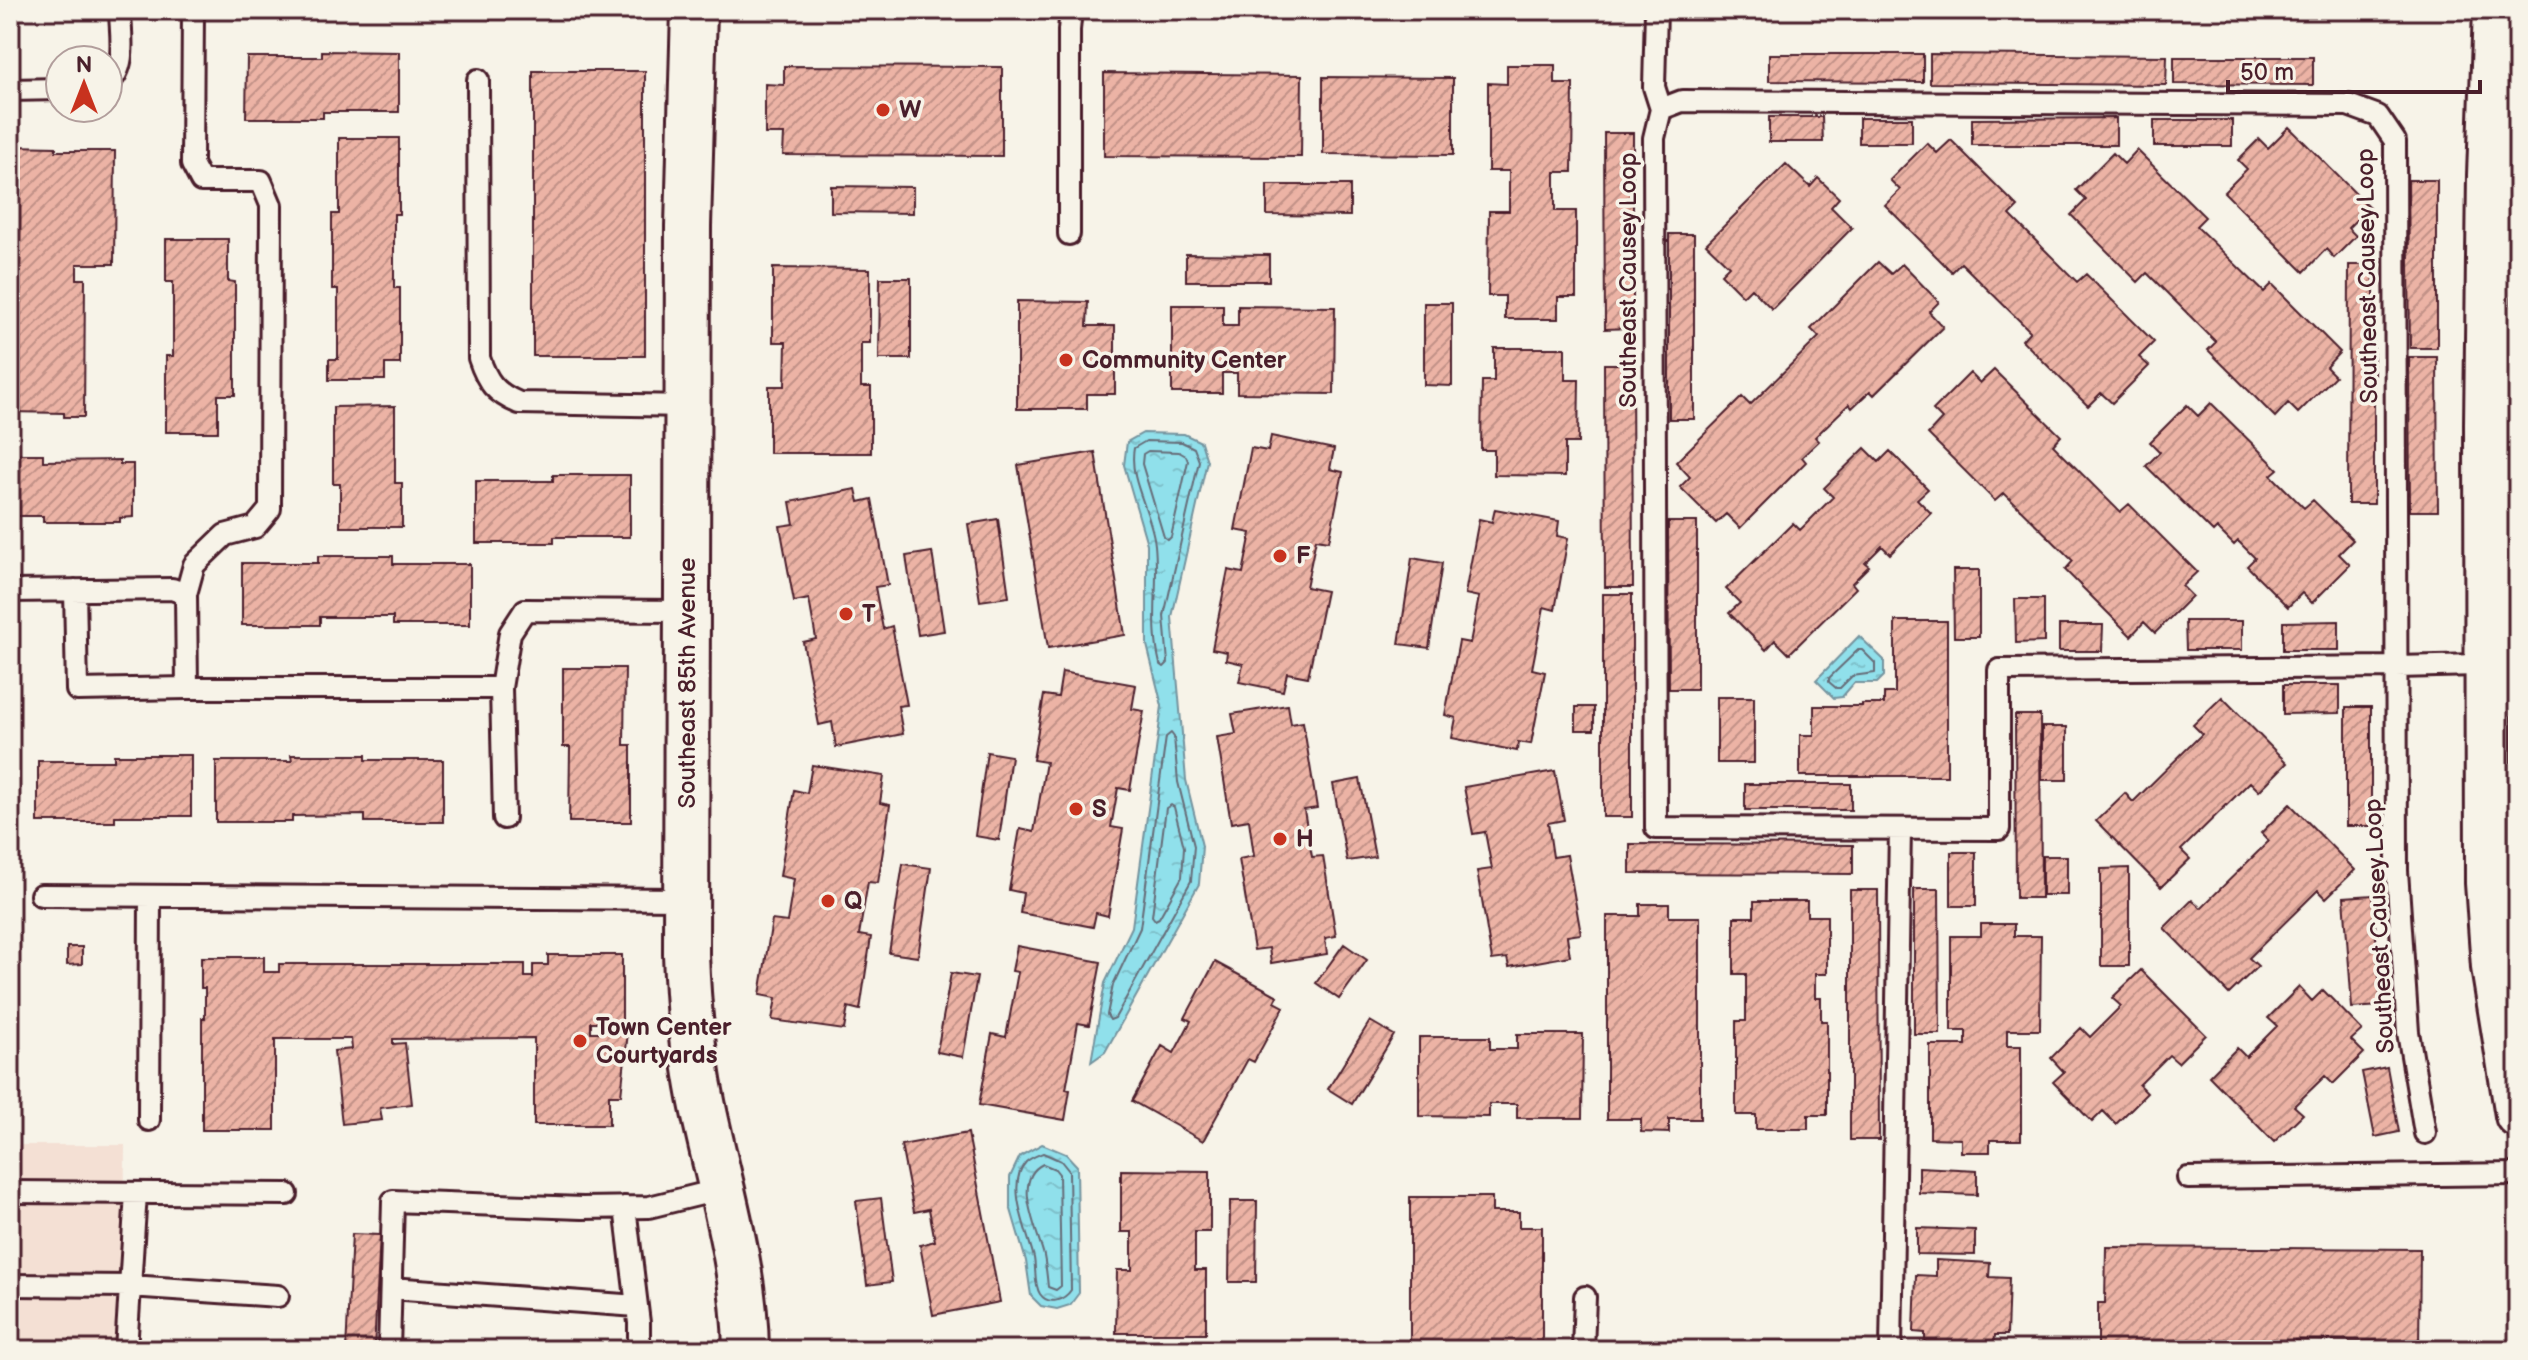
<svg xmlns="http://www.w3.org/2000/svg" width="2528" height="1360" viewBox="0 0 2528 1360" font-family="'Balsamiq Sans',sans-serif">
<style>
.built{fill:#f4e0d4}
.water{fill:url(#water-ripples);stroke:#74939e;stroke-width:2}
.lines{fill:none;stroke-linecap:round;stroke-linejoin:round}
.shore{stroke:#666c78;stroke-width:2}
.building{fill:url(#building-hatch);stroke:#4a1f2b;stroke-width:2}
.lane-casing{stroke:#4a1f2b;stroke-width:26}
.secondary-casing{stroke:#4a1f2b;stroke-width:50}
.lane{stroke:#f7f3e8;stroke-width:20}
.secondary{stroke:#f7f3e8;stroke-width:44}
.poi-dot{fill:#c8321e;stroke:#f7f3e8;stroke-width:3}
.labels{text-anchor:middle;stroke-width:7;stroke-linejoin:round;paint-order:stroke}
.poi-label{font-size:24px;font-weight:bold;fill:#4a1f2b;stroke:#f7f3e8;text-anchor:start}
.street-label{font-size:24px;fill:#4a1f2b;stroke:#f7f3e8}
</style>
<defs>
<pattern id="water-ripples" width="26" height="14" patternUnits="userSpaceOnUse" patternTransform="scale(2)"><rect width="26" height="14" fill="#90e0eb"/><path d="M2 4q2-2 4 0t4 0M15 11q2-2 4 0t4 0" fill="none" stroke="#7ec0ca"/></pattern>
<pattern id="building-hatch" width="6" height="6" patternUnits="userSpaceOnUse" patternTransform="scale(2)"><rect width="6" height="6" fill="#ecb3a5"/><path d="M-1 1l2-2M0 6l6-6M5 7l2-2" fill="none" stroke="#c19187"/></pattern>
</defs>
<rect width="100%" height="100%" fill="#f7f3e8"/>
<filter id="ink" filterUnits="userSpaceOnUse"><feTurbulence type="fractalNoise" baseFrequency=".0125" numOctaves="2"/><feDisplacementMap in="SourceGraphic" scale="16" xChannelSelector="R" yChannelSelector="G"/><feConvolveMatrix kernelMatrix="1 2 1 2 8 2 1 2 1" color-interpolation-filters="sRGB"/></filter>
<g filter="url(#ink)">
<path class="built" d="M10,1145H125L123,1350H10Z"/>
<path class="water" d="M1143,433L1184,434L1201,442L1207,461L1172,617L1186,780L1202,846L1199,884L1105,1052L1091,1062L1105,983L1132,927L1162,706L1147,645V544L1124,465L1127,442Z
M1859,636L1884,660V676L1877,683H1854L1842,697L1834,698L1816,680Z
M1042,1144L1066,1154L1077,1166L1079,1293L1070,1305L1057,1309L1041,1306L1031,1296L1026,1261L1010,1206V1177L1020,1156Z"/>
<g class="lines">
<path class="shore" d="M1146,441L1182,442L1194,448L1199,461L1164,616L1168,663L1164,667L1160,664C1150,625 1159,585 1155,545C1152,512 1128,481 1134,448Z
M1148,451L1179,452L1186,456L1188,461L1171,537L1168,540L1164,537L1142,464L1143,454Z
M1858,650H1862L1875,663V673L1852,676L1840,688H1836L1829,682V678Z
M1171,733L1174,737L1178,782L1194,846L1191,881L1115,1018L1110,1020L1107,1015L1113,985L1140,928L1166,737Z
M1171,805L1174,807L1184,847L1182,877L1159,918L1155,920L1152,916L1166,808Z
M1043,1153L1061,1161L1069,1171L1071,1290C1065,1299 1049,1307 1040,1294C1034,1285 1036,1269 1034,1258C1028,1233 1005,1184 1026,1162C1030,1158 1038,1155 1043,1153Z
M1043,1164L1055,1169L1059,1174L1061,1286L1056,1290L1048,1287C1047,1277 1046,1266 1044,1256C1038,1231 1011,1179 1043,1164Z"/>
</g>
<path class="building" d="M322,51L399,52V112H323V118H246L247,57H322Z
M1769,54H1923V82L1769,81Z
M1930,54L2167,56L2166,85L1930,83Z
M2174,57H2313V85L2174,84Z
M1507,65H1555V84H1573L1572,172H1555V211H1576V297H1558V319H1505V296H1488L1489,211H1509V171H1488V83L1507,84Z
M784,66L1002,67V156L783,155L784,134H765V84L784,85Z
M533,71H645V356H533Z
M1104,73L1302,75L1301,157L1104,156Z
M1323,77L1453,78V155L1323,154Z
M1769,117H1822L1823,142H1769Z
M1859,118H1912V143H1859Z
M2116,118V145H1972V119Z
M2154,120H2232V146H2154Z
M2289,127L2369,207L2348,228L2356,236L2334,258L2326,249L2304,272L2224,192L2247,169L2238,160L2259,139L2268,148Z
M1604,133H1633V328L1605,329Z
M339,138H399V214H394V288H400V364H385V380H329V359H338V289H332V214H339Z
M1951,140L2018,207L2010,215L2077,282L2086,274L2154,342L2139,357L2149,366L2112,403L2101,393L2088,406L2022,340L2030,331L1961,263L1952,272L1885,205L1900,190L1890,180L1927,143L1937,153Z
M10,146L56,147V151H115L114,264H77V279H85L84,417H64V413L10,412Z
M2137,150L2205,217L2196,226L2264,292L2272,284L2340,352L2326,367L2335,376L2298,413L2288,403L2275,417L2208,350L2216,342L2147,273L2138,282L2071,215L2086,200L2076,190L2113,153L2124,164Z
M1786,164L1810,187L1818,178L1839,198L1831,207L1852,228L1772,309L1751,288L1743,296L1721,274L1729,266L1706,244Z
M2408,180H2437V348H2410Z
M1267,185H1350V216L1267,215Z
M831,186L913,187V213L831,212Z
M1669,234H1694V419H1669Z
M166,239H228V281L235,282V395H218V432H166V356H173V282H166Z
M1186,254L1269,255V281H1186Z
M1878,262L1891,274L1902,264L1939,302L1929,312L1943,327L1874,395L1870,391L1852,408L1849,404L1815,437L1819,441L1802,457L1806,462L1740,528L1726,514L1716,523L1680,487L1690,477L1676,462L1742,397L1750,405L1819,337L1811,329Z
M2349,265H2374V504H2348Z
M773,268L870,269V343H861V387H871V453H769V386H785L786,342H773Z
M880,278H911V359H879Z
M1017,301L1088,302L1087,326H1115V394H1087V409H1017Z
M1424,303H1452V386L1424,385Z
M1172,305H1223V326H1238V306L1335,307L1334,394L1237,393V373H1222V393H1172Z
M1494,348H1565V380H1579L1578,443H1565V476L1494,475V450H1481L1482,381H1494Z
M2409,357H2437L2438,511H2410Z
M1604,364H1632L1633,587H1605Z
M1994,370L2061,436L2053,445L2120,512L2129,504L2197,572L2182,586L2192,596L2155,633L2144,622L2131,636L2065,570L2073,561L2004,493L1995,501L1928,434L1942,419L1933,410L1970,373L1980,383Z
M2211,403L2278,469L2271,475L2304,508L2313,500L2353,540L2339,554L2350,565L2312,603L2302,593L2288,607L2247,566L2255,558L2238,541L2234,545L2217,528L2213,532L2146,466L2160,452L2150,442L2187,405L2198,416Z
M395,406V483H402V527H340V484H333V407Z
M1271,436L1334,449L1330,469L1343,472L1329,541L1316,539L1306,587L1326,591L1308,677L1287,673L1283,691L1239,682L1243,664L1226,660L1227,652L1212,649L1228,570L1243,573L1251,533L1235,530L1251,448L1268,451Z
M1865,448L1879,462L1890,451L1928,489L1917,499L1931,513L1890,554L1882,546L1865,563L1869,566L1852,583L1856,588L1789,654L1775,640L1766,650L1729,613L1740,603L1726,589L1793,523L1800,530L1833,497L1824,488Z
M1095,452L1125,635L1048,648L1018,465Z
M10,454H43V461L120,460V464H133V517L120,518V522H43V516H10Z
M553,475H630V537H554V543H476V481H553Z
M856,489L859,502L872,499L888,585L875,587L883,629L892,626L907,705L898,706L903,734L836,747L832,722L819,725L803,642L816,639L809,599L794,602L780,526L794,524L790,502Z
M1495,509L1559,521L1557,536L1568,538L1555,610L1544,607L1532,669L1545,672L1531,744L1518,742L1517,751L1452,738L1456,718L1445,715L1459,641L1470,643L1479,597L1465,594L1479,519L1492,522Z
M998,519L1009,597L980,601L968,524Z
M1668,522H1697V689H1669Z
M932,552L944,631L918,635L906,556Z
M318,556H393V564H470V625H393V617H320V625H242V563H318Z
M1412,558L1442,563L1429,648L1399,644Z
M1953,570H1979V637H1954Z
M1603,594H1632V817H1603Z
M2015,599H2044V642L2016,643Z
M1895,621H1947V776H1800V735H1814V706H1862V704H1884V693H1895Z
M2185,621H2242V650H2186Z
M2339,621V650H2283V622Z
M2059,625H2103L2102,651H2059Z
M563,668H625L624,745H631V822H569L570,747H563Z
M1062,672L1136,685L1132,709L1144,711L1130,790L1118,788L1111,827L1123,829L1108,916L1096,913L1093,927L1020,913L1023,893L1009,890L1020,829L1034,832L1046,762L1033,760L1044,695L1058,697Z
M2283,685H2340V713L2283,714Z
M1717,697H1754V763H1717Z
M2222,697L2287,763L2259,791L2250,782L2181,850L2190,859L2161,887L2096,821L2125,793L2133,802L2202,734L2193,725Z
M1288,705L1291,724L1303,722L1317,808L1304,810L1312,857L1323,856L1336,936L1325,938L1327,954L1271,963L1269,948L1254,950L1239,859L1254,856L1249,820L1231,823L1217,737L1236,734L1232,714Z
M1576,707H1594V730H1576Z
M2346,707H2371V826H2346Z
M2015,715H2040L2041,898H2016Z
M2042,727H2067V780H2042Z
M10,746H15V822H10Z
M987,752L1011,756L999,840L975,836Z
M114,755H191V816H115V822H38V761H114Z
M291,755H366V760H443V822H365V815L292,816V822H216V761H292Z
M812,765L884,776L880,803L890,805L878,883L868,882L859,935L871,937L860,1010L848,1007L844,1030L772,1020L776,998L760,995L772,920L787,922L794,879L780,876L794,790L807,793Z
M1555,771L1564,820L1548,823L1553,857L1567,855L1581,934L1567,936L1570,956L1509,967L1507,958L1492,960L1477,871L1492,869L1485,832L1473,834L1464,787Z
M1360,779L1375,857L1347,861L1333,784Z
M1745,784H1851V810H1745Z
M2290,804L2355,870L2326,898L2318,890L2249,958L2258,966L2229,994L2164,928L2192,900L2201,908L2269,841L2261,833Z
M1630,844L1853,845V874L1630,873Z
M1951,852H1976V906H1951Z
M2042,856H2067V895H2042Z
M903,864L931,868L918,957L889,953Z
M2129,868V966H2101V869Z
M1914,889H1939L1940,1034H1914Z
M1850,890H1878L1879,1140H1850Z
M2373,895L2381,1006L2352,1008L2344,897Z
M1754,901H1807V916H1827V974H1815V998H1821V1021H1827V1115H1808V1129H1756V1115H1736V1021H1746V974H1734V917H1754Z
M1640,904H1669V917H1700V1119H1669V1133L1641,1132V1119H1607V916H1640Z
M1981,924H2014V936H2041L2040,1030H2007V1046H2021V1140H1990V1152H1961V1139L1930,1138V1045H1966V1031H1951V936H1981Z
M1344,944L1367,960L1339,999L1316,983Z
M1017,946L1101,962L1089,1025L1078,1023L1066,1089L1070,1090L1065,1120L979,1105L992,1034L1006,1037L1018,972L1012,971Z
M67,947H82V964L67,965Z
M548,955H622V1022H591V1032H628L621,1095H609V1125H534V1038L393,1039V1044L405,1043L412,1104L380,1108L382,1120L342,1124L334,1051L352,1049L351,1039H275V1130H202V1018H205V988H201V957H264V972H279V964H525V977H533V965H548Z
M1215,962L1278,996L1275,1002L1284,1007L1254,1062L1248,1059L1203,1141L1132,1101L1162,1046L1174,1053L1191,1021L1185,1018Z
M2141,970L2206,1035L2178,1063L2169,1055L2139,1085L2147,1093L2116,1124L2103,1111L2092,1122L2053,1082L2064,1072L2051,1058L2081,1028L2090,1037L2121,1006L2112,998Z
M951,973L977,977L963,1057L937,1052Z
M2299,987L2312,1001L2323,990L2362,1030L2351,1040L2364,1053L2333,1084L2325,1076L2294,1106L2303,1114L2274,1142L2209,1076L2237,1048L2246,1057L2277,1026L2268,1018Z
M1370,1021L1394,1035L1352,1104L1328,1089Z
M1517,1034H1583L1582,1118H1517V1104H1489V1117L1419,1116V1037H1490V1049H1517Z
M2387,1067L2399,1132L2375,1137L2362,1072Z
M968,1133L1000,1302L933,1315L920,1245L935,1241L929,1209L914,1212L901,1145Z
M1919,1167L1977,1170V1195L1919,1193Z
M1121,1170L1210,1171V1232H1195V1270H1206V1333H1116L1117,1270H1132V1232H1121Z
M1410,1197H1492V1212H1519V1227H1542V1350H1410Z
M881,1198L892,1282L867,1285L856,1201Z
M1230,1201H1257L1256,1282H1229Z
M1917,1228L1975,1230V1255L1917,1254Z
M352,1234L380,1235L374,1350H346Z
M2106,1247L2420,1249L2419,1350H2378V1341L2295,1340V1350H2232V1343L2144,1342V1350H2098V1303H2105Z
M1936,1260L1990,1263L1989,1277L2009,1278L2007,1335H1995L1994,1350H1925V1333L1914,1332L1916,1275L1936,1276Z
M1830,1341V1350H1725V1342Z"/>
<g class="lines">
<g class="lane-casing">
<path id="lane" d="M193,10L192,164L201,181H261L271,205L270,509L255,527L225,535L194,565L186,594L187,688H501L504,818
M1656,10L1654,87L1661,109
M478,80L479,358C487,382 495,393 519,403L688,406
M108,83C128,67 120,33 120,10
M10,90L60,89
M1069,234V30L1071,10
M75,590L77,690L187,688
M10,591L172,589L186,594
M501,688L510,633L525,610L687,611
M41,895L686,899
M149,1120L150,896
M2425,1133L2408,1032L2397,871L2395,141L2378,116L2348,105L1682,101L1661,109L1654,138L1656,828L1999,829V670L2397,667L2518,664
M2188,1178L2518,1174
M10,1192L287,1194
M625,1207L639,1323V1350
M10,1285L130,1286L278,1296
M391,1288L637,1306
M126,1350L136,1193
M389,1350L393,1201L582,1208L649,1207L722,1189
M1583,1350L1585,1297
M1891,1350L1900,829"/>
</g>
<g class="secondary-casing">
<path id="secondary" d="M694,10L688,226L686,954C688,1006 692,1056 703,1107C720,1188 745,1267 746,1350
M2496,10L2490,175L2487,424L2488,883L2494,967L2518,1115"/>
</g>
<use href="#lane" class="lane"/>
<use href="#secondary" class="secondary"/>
</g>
</g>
<g class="poi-dot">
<circle cx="883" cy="110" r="8"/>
<circle cx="1066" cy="360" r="8"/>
<circle cx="1280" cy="556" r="8"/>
<circle cx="846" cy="614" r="8"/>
<circle cx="1076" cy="809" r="8"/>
<circle cx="1280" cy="839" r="8"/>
<circle cx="828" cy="901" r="8"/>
<circle cx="580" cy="1041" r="8"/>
</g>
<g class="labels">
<g class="poi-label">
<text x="899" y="118">W</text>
<text x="1082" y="368">Community Center</text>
<text x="1296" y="564">F</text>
<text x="862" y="622">T</text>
<text x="1092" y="817">S</text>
<text x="1296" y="847">H</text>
<text x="844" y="909">Q</text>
<text x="596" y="1035">Town Center<tspan x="596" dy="28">Courtyards</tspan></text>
</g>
<g class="street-label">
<text transform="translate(2367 276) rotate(-91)" y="8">Southeast Causey Loop</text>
<text transform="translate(1628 280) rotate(-90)" y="8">Southeast Causey Loop</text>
<text transform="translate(687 683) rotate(-90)" y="8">Southeast 85th Avenue</text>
<text transform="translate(2379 926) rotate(-93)" y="8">Southeast Causey Loop</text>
</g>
</g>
<rect width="2528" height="1360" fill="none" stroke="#f7f3e8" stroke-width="40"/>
<rect x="20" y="20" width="2488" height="1320" fill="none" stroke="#4a1f2b" stroke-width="3" filter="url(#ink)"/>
<g transform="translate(84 84)"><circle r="38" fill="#f7f3e8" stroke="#b29e9c" stroke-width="2"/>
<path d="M0-6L14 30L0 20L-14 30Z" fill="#c8321e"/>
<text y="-12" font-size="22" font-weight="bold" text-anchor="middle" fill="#4a1f2b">N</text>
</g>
<path d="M2228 80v12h252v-12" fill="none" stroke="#4a1f2b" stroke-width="4"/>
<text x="2240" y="80" font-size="24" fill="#4a1f2b" stroke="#f7f3e8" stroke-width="6" paint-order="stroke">50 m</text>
</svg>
